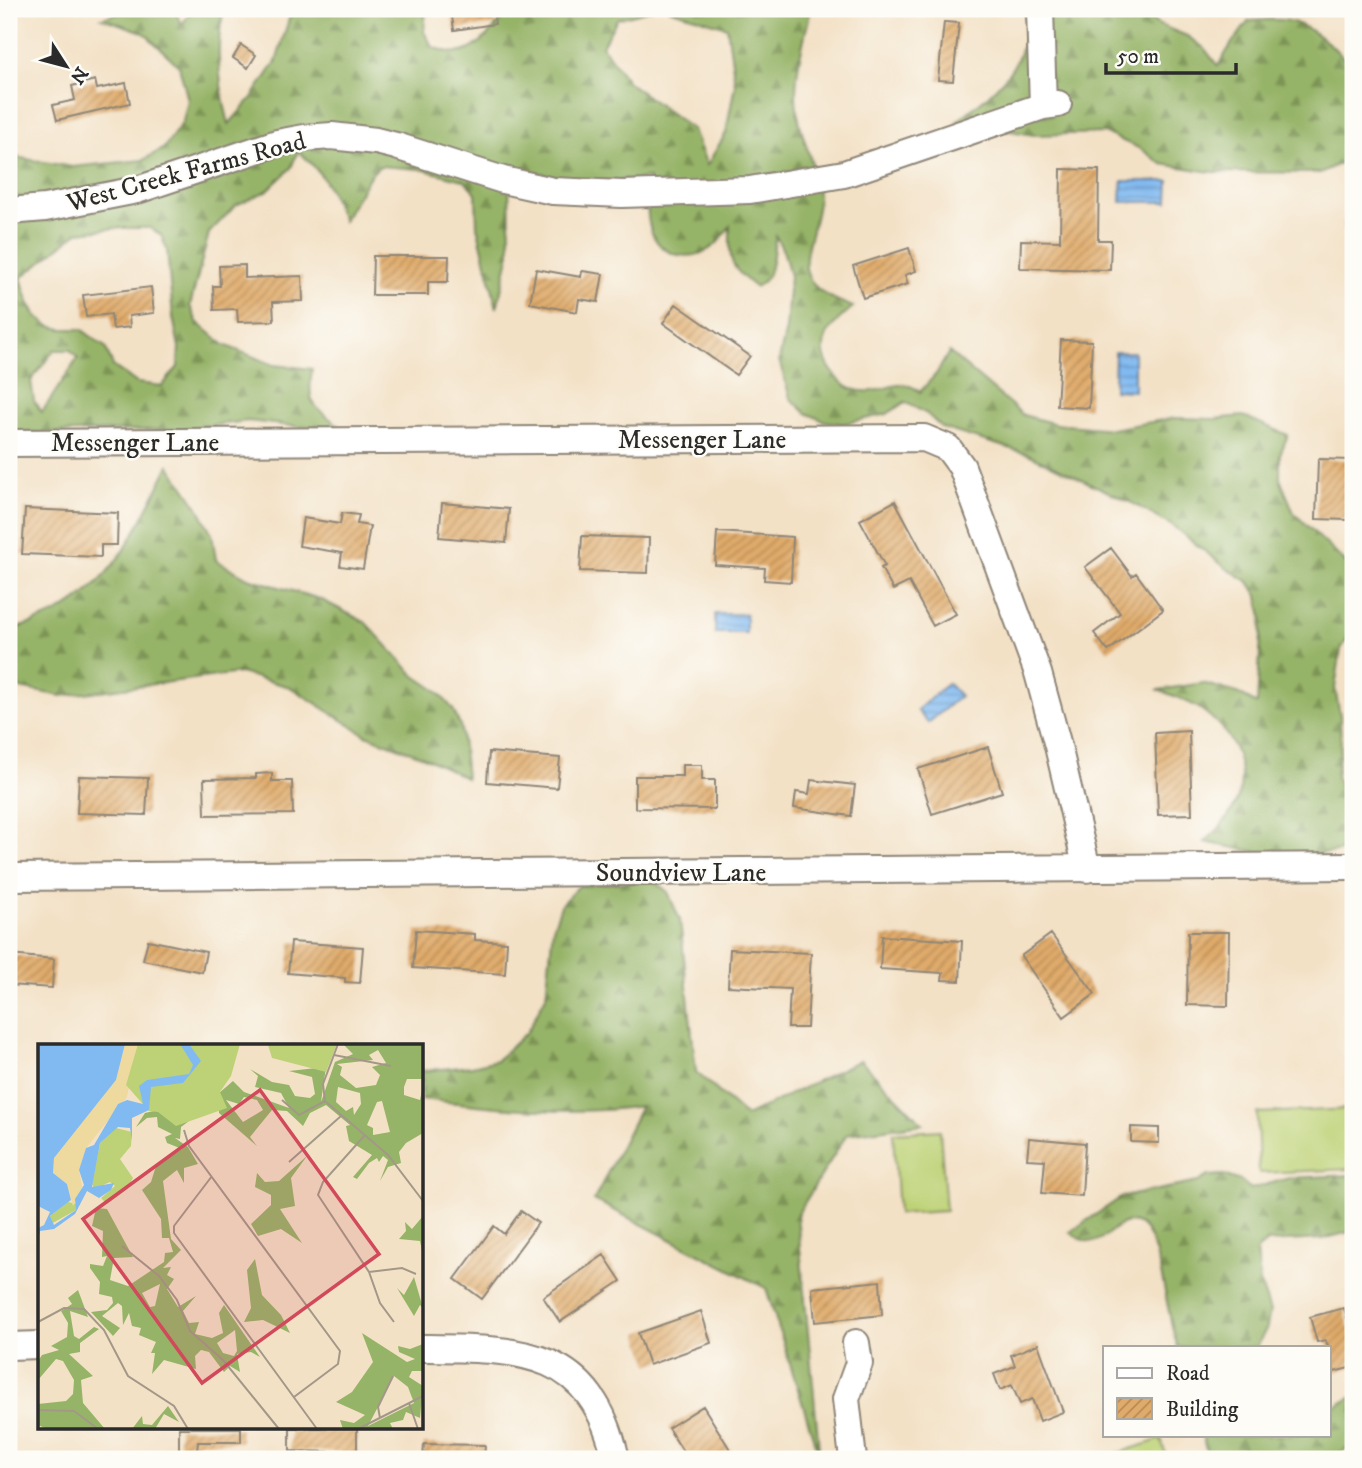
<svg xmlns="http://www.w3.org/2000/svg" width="1362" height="1468" viewBox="0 0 1362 1468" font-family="'IM FELL DW Pica',serif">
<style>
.forest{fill:url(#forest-firs);stroke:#607049;stroke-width:2;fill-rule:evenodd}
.wetland{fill:url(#wetland-marsh);stroke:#747e50;stroke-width:2}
.pitch{fill:#bdd276;stroke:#747e50;stroke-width:2}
.water{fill:url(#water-rules);stroke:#56728e;stroke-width:2}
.building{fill:url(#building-hatch)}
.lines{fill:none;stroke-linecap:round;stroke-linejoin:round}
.minor-casing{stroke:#8f8678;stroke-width:30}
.minor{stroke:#fff;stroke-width:26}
.labels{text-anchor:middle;stroke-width:5;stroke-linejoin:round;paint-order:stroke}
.street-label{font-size:26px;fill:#2b2b2b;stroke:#fdfcf7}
.inset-road{fill:none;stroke:#a39888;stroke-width:2}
.view{fill:#d1495b;fill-opacity:0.15;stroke:#d1495b;stroke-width:3.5}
.inset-edge{fill:none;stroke:#2b2b2b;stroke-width:3.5}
</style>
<defs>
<pattern id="forest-firs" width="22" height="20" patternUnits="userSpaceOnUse" patternTransform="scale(1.75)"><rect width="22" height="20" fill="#96b467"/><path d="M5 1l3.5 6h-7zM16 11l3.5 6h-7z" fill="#7b9355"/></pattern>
<pattern id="wetland-marsh" width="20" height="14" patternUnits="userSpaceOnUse" patternTransform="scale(1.75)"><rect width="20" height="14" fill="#bdd276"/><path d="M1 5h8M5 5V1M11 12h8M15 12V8" fill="none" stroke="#a3b466"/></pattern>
<pattern id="water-rules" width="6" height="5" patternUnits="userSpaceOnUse" patternTransform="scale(1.75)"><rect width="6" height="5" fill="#81baf1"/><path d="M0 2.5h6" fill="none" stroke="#6a97c3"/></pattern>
<pattern id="building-hatch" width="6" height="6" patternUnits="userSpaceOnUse" patternTransform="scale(1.75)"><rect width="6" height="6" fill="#e0ab6a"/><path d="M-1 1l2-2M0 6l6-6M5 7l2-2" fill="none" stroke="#b68b57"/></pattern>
</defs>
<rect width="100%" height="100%" fill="#fdfcf7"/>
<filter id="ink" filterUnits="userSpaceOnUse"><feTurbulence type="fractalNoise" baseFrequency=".0143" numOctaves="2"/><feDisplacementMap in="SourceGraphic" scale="14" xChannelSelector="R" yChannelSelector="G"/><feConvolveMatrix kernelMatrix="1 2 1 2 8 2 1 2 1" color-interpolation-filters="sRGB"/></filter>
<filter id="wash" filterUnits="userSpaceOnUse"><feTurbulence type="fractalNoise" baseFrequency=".00686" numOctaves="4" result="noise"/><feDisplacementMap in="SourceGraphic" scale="28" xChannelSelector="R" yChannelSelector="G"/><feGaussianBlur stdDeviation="1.57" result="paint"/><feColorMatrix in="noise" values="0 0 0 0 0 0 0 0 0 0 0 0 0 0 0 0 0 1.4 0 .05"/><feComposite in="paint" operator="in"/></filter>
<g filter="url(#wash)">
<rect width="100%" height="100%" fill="#f3e1c6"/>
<path class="forest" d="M133,9H174L182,24L193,9H224C215,46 219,87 229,124L251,99L276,62L292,9H426L424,32L433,47C442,50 451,54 461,52C477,50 502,23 506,9H652L617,19L602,46L628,82L693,130L707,165L726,133L735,84L727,27L669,9H811C804,42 791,80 798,115C803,143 818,170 818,199C818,221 801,252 807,273C813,292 836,300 853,307C831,325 812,344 832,371C837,378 844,386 852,389C881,399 897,373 920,392L937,373L949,352L1023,415L1056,424L1112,429L1174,418L1214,419L1243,416L1288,435L1280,454V479L1294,513L1350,567L1353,577V631L1341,649L1335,688L1340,715L1341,745L1336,776L1350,816L1353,814V848C1306,862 1252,852 1205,842C1213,834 1221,827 1227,818C1255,780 1238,737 1203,711C1191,702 1173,696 1159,690L1203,683L1237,693L1257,704L1262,617L1258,596L1249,582L1226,568L1174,527L1132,503L1028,454L942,428L927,414L905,402L887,414L842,424L824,421L806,413L790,398L779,360L786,329L790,276L784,253L776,236C771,254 776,278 755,287C727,265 730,260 730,226C725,232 722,239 716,244C696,262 664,260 652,233C645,216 648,196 649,178C600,185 556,180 509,165L510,253L497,308L477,226L476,193L464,180L420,169L380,166L371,174L343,221C330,190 325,174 298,151L291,168L267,191L236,205L209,233L190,306L197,322L224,345L274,365L312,369C307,404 311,404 338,425L300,427L248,421L182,429L9,434V317L21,305L9,290V207L22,198L9,192V156L72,167L143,160L164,148L183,121L188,100L179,66L143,32L102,18ZM118,228H150L161,235L167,250L173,317L179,347L178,367L162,386L137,383L113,366L105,347L81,329H62L50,326L36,316L29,303L21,278L78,232ZM54,350H70L78,358L42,412L34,401L31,381Z
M1024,9H1138L1157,24L1187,36L1204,48L1218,66L1232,43L1249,21C1260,20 1272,19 1283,20C1307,22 1344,52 1353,73V153L1347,160L1320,173L1211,172L1162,164L1141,149L1105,133L1034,135L956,122C994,91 1033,64 1024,9Z
M169,465L198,507L212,534L216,560L248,578L320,599L365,622L415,676L437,691L453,709L461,728L466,778L424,757L366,735L290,687L240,673L61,696L9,686V631C25,625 44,620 60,611C117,580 141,521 169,465Z
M653,880L668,892L680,920L696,1072L746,1116L860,1060L923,1124L847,1134L797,1215L820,1459L766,1288L594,1200L641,1106C570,1117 493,1107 422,1099V1071L472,1066L497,1060L527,1032L546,996L553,928L562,903L580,885Z
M1223,1175L1241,1181L1251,1189L1289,1178L1353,1175V1231L1323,1239L1267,1242L1257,1250L1260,1282L1270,1311L1267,1327L1257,1347H1178C1167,1322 1161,1234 1138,1224C1110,1212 1106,1262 1070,1232L1122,1197L1198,1182L1208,1176Z
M1353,1397V1444L1332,1459H1206L1207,1453L1202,1435H1329V1410Z"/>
<path class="wetland" d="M1353,184V352L1351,347V297L1345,227L1350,187Z"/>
<path class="pitch" d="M1353,1109V1169L1259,1173L1257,1113Z
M940,1130L946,1211L898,1214L893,1133Z
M1161,1439L1167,1459H1100Z"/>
<path class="water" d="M1122,181H1169L1168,202H1121Z
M1115,352H1134V391L1114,390Z
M715,614H746V633H715Z
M948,683L960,696L928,723L917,710Z"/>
<g id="blocks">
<path class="building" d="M451,9H493L495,24L454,30Z
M944,22L959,23L953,81L938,80Z
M241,45L256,55L248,68L233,58Z
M95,80L97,89L126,83L130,103L57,120L53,105L75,100L72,86Z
M1061,169L1099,170L1098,240H1111L1110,270L1020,268L1021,240L1060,241Z
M909,248L916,271L905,275L908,284L863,298L853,266Z
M373,256H449L448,282H428V295H372Z
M245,265V278L302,276L303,301L273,302L274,321L238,322L237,309L214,310L213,286H220L219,266Z
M536,269L581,277L582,271L603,274L598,302L579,299L577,312L530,303Z
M151,287L154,313L129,316L130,327L113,329L111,314L86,317L83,295Z
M676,304L750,356L736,375L663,323Z
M1061,340L1092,341L1089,408L1057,406Z
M1318,459L1351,460L1349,520L1316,519Z
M895,501L956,614L933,626L909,582L893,590L881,568L885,566L860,520Z
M442,503L509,509L506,543L439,537Z
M25,509L118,513L117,545H101V557L22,554Z
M342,513L359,515L357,524L370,526L363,569L340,566L342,553L299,546L303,518L340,524Z
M717,532L793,537L791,582L764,580L765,568L715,565Z
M582,536L649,538L648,573L580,571Z
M1111,548L1132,576L1136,573L1163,610L1108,651L1094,633L1120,613L1085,567Z
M1189,731L1192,814L1158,815L1155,733Z
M988,747L1002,792L932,814L918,769Z
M489,752L560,758L557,788L487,782Z
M682,765H702V780H715V809L635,808V776H682Z
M272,773V781H292L293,814L205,815L204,779L256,778V774Z
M79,776L148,778L146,815L77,813Z
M811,780L855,785L851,816L794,808L796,792L809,794Z
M416,930L475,934V940L507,942L505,974L413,968Z
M1188,932H1229L1228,1006L1187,1005Z
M1051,934L1095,994L1064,1017L1021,956Z
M882,936L962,941L960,981L942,980L943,973L880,969Z
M148,940L206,952L202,972L143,960Z
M291,942L363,947L360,983L345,982V978L288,973Z
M730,949L811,953L807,1028H788L790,989L728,986Z
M9,955L54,959L52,988L9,985Z
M1131,1127L1159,1128V1143L1131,1142Z
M1029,1138L1085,1143L1082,1196L1042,1193L1045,1160L1027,1159Z
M521,1211L538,1223L482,1299L455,1279L494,1226L504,1234Z
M604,1255L621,1281L560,1322L543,1297Z
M880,1281L882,1315L815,1322L812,1288Z
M1344,1308L1353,1342V1367L1334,1372L1329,1347L1325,1340L1317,1342L1310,1317Z
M701,1311L711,1343L649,1365L638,1333Z
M1038,1344L1063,1412L1040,1421L1032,1399L1020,1404L1012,1385L1000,1390L994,1374L1015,1366L1011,1355Z
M703,1406L736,1459H688L668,1428Z
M179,1428H241V1442H198L197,1451L179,1450Z
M290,1428H357V1458L339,1457V1452L290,1451Z
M424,1444L485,1445L484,1459H423Z"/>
</g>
</g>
<g filter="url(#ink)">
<use href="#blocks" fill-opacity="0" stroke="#8f8678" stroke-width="2"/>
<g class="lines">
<g class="minor-casing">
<path id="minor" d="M1040,9L1043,106
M9,211L45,208L137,190L277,143L304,138L332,136L376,141L396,146L503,180L553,191L622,194L750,190L844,174L1043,106L1058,104
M9,443L924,438L948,448L962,467L1038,673L1058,746L1087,869
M9,877L1353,866
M9,1346L40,1345
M422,1348C519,1349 591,1347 616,1459
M853,1459L846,1399L859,1363L856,1343"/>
</g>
<use href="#minor" class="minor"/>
</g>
</g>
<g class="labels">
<g class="street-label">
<text transform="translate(186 171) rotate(-15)" y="9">West Creek Farms Road</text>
<text x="702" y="448">Messenger Lane</text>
<text x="135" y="451">Messenger Lane</text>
<text x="681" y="881">Soundview Lane</text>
</g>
</g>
<g transform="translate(38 1044)">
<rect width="385" height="385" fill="#f3e1c6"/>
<path d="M305,0H385V35H369L366,43V51L382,56L385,42V89L368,99L361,108L363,119L350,123L342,137L350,116L345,112L341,118L339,114L331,119L319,135L315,133L334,111L311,97L308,82L312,81L288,61L272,69L265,82L249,67L234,66L212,93L219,102L181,69L180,50L195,37L206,48L251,64L243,49L217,43L220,32L212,25L234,38L251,41L257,52L272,54L277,50L274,33L251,27L288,23L283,58L297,18L315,10ZM340,6L348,19L334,23L342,31L338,41L318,44L302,31L304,23L299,20L335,16L331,11ZM300,43L322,49L323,60L316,71L315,63L308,67L298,58ZM206,53L219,56L225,66L205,78L188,56L201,60ZM344,57L352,88L335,91V84L329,81L339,58ZM120,66L151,77L143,83L142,95L137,94L150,103L160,120L146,124V139L139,126L125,137L133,195L143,206L125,224L133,223L129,231L136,235L129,245L140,263L158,252L145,267L151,279L161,278L157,290L174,294L185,289L181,269L186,261L222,313L213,308L199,310L202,328L192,322L186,328L171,308L163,306L157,312L158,325L126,316L114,330L117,309H113L118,298L101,291L103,284L94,282L91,269L85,281L84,262L80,259L64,272L82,284L75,292L53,268L69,266L75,259L74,253L61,250L62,238L52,224V220L65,222L69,212L64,213L65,187L54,182L58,164L69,165L95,213L76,214L72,236L90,242L126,218L127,209L135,208L131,194H124L123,175L104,146L113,138L118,122L144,105L129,99L127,93L134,90L120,83L119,73L109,74L98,83L107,69ZM122,240L117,262L112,263L104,249ZM197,286L199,307L196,312L185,309L179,299ZM269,112L253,134L257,162L242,165L264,199L243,185L220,192L213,180L233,161V151L217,143L219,129L227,138L241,137ZM385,172V207H384L382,197L361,195L368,187L367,178L374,185ZM217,215L224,251L243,271L252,289L225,276L206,278L213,264L209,226ZM376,233L385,264L382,261L376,272L359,244L366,251ZM40,246L50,273L32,267L36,292L41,295L56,283L61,285L42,299V308L31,310L55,332L43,336L45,359L67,385H9L0,381V360L28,357L35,350L36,336L25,317L18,315L0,336V317L4,311L21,306L13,302L29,293L30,279L23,267L34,260L30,254ZM324,289L369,318L377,315L361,308L360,302L372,305L385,300V327H374L371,333L385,342L382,374L368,368L365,376L352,379L355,385H305L302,376L316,379L327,371L298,358L314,348L335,318ZM356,332L370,343L376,359L330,382ZM130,362L141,378L126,370L117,385H94L104,372L105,380L114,381Z" fill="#96b467" fill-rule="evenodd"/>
<path d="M78,84L94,88L93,102L82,115L95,134L88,146L69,160L63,154L77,142L72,138L56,145L54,140L62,99ZM30,158L39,160L38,166L13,180L12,172Z" fill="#bdd276"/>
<path d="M87,0H100L89,53L48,104L41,126L45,147L35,162L29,140L15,129L16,114L78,36Z" fill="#eeda9e"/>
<path d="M100,0H202L193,32L182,48L189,64L138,82L120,68L111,67L88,41ZM299,0L288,28L234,14L230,1Z" fill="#bdd276"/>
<path d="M0,0H87L78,36L16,114L15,129L29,140L33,156L12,172L16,181L38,166L37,155L46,141L41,126L48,104L56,101L80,60L89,56L105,60L101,42L109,36L151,30L155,21L142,0H151L163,17L145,39L113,43L111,66L94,74V96L92,84L80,83L62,99L54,143L76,139L73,146L61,154L49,147L37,170L16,185L2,187L0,196V184L6,181L12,168L0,162Z" fill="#81baf1"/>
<path class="inset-road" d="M300,0L285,40L287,57L350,111L385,157M296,11L353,22M244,56L261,71L287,57M146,86L151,102L302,307L300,320L256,353M327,91L285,138L280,151L331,228L342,259L356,278M251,118L303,72M174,132L136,182V189L279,385M84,202L121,232L139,256L152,287L185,316L241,385M331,228L364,224L378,230M0,278L26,264L46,265L66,286L90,332L136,362L150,385M371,359L380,385M0,366L36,367L60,385M342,374L340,363L355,332M320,385L385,352"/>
<path class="view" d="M222,46L341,210L164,339L45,175Z"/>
<rect width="385" height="385" class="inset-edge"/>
</g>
<rect width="1362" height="1468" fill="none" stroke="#fdfcf7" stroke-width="35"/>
<rect x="1103" y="1346" width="228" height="91" fill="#fdfcf7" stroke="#a9a8a5" stroke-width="2"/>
<rect x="1117" y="1368" width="35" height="10" fill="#ffffff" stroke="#a9a8a5" stroke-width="2"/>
<text x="1166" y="1380" font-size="21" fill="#2b2b2b">Road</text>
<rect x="1117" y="1398" width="35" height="21" fill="url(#building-hatch)" stroke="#a9a8a5" stroke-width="2"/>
<text x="1166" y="1416" font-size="21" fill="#2b2b2b">Building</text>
<g transform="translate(66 66) rotate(126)" stroke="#fdfcf7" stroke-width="5" paint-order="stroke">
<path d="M0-5L12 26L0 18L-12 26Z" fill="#2b2b2b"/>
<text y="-10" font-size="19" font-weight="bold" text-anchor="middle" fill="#2b2b2b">N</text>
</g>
<path d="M1106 63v10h130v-10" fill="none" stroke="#2b2b2b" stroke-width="3.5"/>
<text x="1117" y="63" font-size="21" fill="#2b2b2b" stroke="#fdfcf7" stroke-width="5" paint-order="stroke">50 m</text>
</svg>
